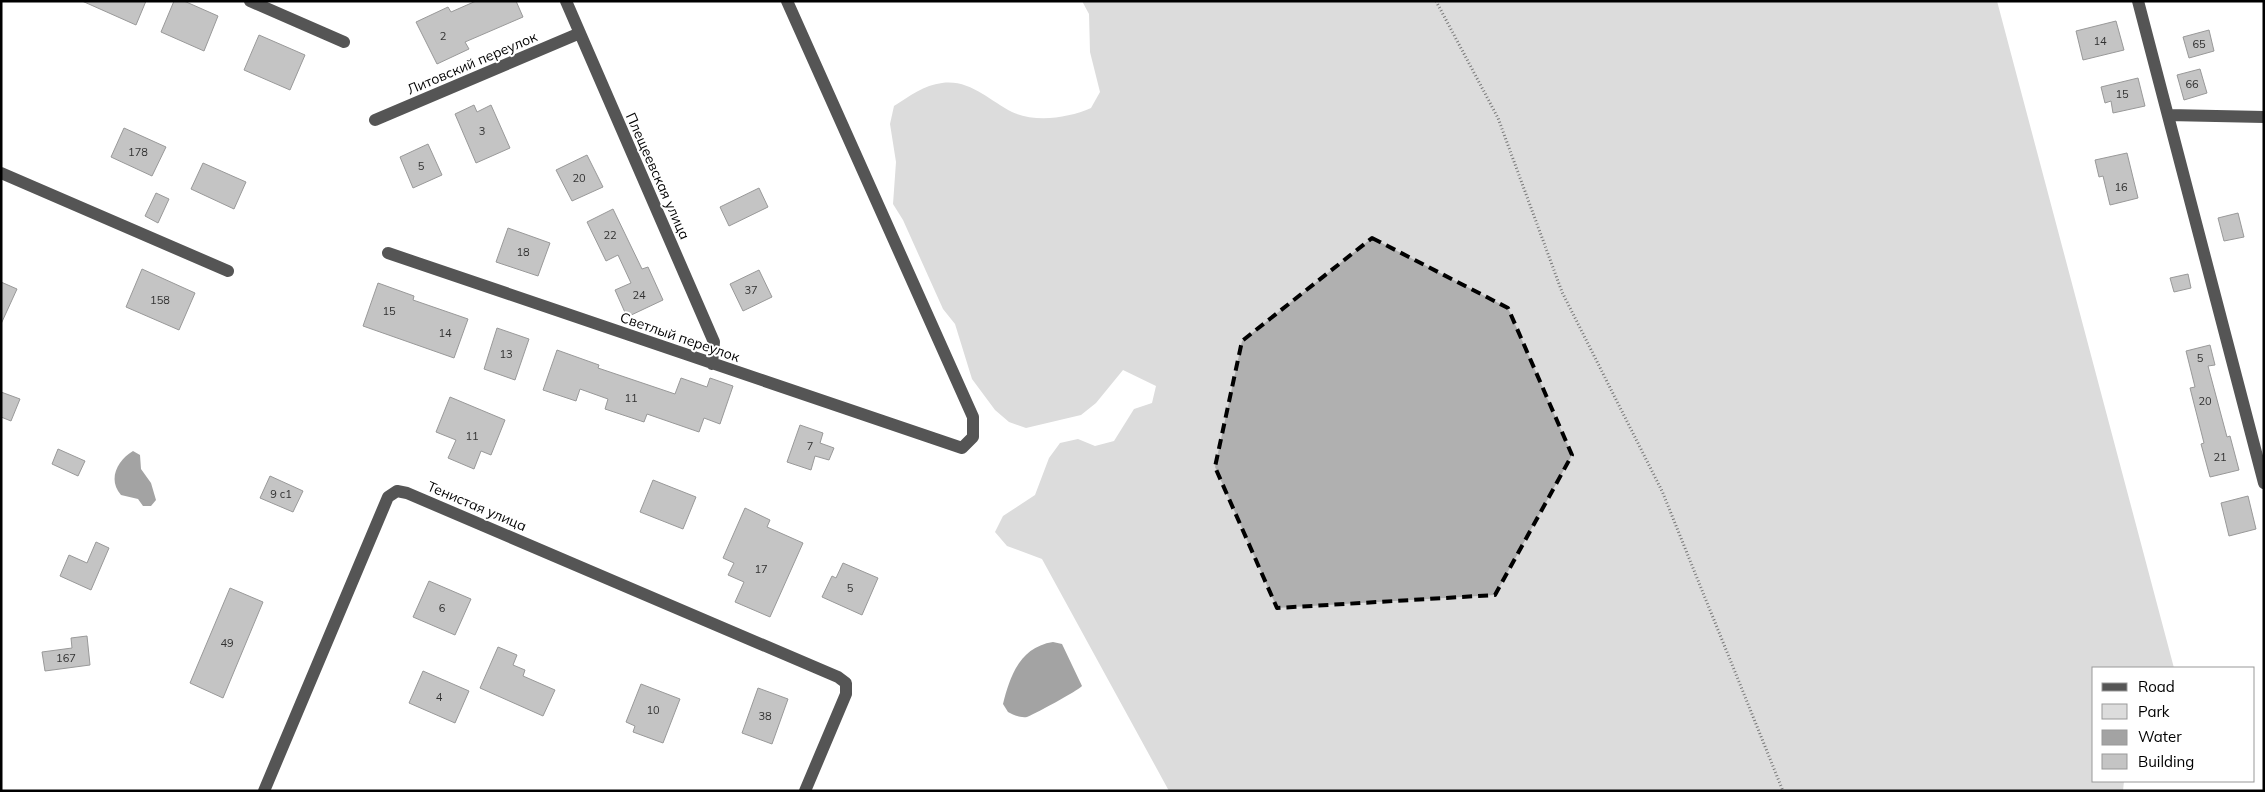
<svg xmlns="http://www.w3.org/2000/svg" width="2265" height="792" viewBox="0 0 2265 792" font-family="Mulish,sans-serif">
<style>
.green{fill:#dcdcdc}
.water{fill:#a3a3a3}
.building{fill:#c4c4c4;stroke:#999}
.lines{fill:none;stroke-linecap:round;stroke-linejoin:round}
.path{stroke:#777;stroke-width:3;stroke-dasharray:1 2.5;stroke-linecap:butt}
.minor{stroke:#555;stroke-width:12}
.marked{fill:#000;fill-opacity:0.2;stroke:#000;stroke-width:4;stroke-dasharray:10 6;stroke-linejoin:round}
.labels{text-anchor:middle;stroke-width:4;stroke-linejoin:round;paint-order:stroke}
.number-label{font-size:11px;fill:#313131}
.street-label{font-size:14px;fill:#000;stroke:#fff}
</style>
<rect width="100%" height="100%" fill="#fff"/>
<path class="green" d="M1082,1H1997L2174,668H2094V781H2124L2123,791H1169L1042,559L1007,546L995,532L1003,516L1035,495L1049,458L1060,443L1078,439L1095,446L1114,441L1134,409L1152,403L1156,386L1123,370L1096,403L1081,415L1026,428L1009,422L995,410L972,379L955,324L943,309L903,220L893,204L896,162L890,124L894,106C910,96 924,85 942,83C970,79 990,101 1012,112C1036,123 1068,118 1091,108L1100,92L1090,52L1089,14Z"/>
<path class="water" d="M133,451L140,455L141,469L151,483L156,500L151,506H143L138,499L121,495C107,479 118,460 133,451Z
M1053,642L1062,644L1082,686C1079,690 1031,716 1027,717C1020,718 1014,715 1008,712L1003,704C1010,676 1020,647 1053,642Z"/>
<path class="building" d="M82,1H146L136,25Z
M174,1H184L218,16L204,51L161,32Z
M476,1H516L523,17L465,42L469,49L437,64L416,22L448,7L451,12Z
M2116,21L2124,50L2083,60L2076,31Z
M2209,30L2214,51L2189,58L2183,37Z
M259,35L305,55L290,90L244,70Z
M2200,69L2207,93L2184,100L2177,75Z
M2138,78L2145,106L2113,113L2111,101L2105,103L2101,87Z
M474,105L477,112L491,105L510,148L476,163L455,114Z
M124,128L166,147L152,176L111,157Z
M428,144L442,175L413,188L400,157Z
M2127,153L2138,198L2110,205L2103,176L2099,177L2095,160Z
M587,155L603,187L572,201L556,170Z
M203,163L246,182L234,209L191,189Z
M759,188L768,207L729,226L720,207Z
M156,193L169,199L158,223L145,216Z
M613,209L642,269L648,267L663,300L627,317L615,290L631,283L618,255L606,261L587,222Z
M2238,213L2244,237L2224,241L2218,218Z
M508,228L550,243L538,276L496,262Z
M142,269L195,293L179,330L126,307Z
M759,270L772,297L743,311L730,284Z
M2188,274L2191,288L2174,292L2170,278Z
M1,282L17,289L1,324Z
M378,283L414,296L413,300L468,319L454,358L363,326Z
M497,328L529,339L515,380L484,369Z
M2210,345L2215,365L2208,366L2227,437L2230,436L2239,470L2210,477L2201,444L2204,443L2190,388L2195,387L2186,351Z
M557,350L599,365L598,368L675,394L681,378L707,387L710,378L733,386L720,424L704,418L699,432L647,414L644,422L605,409L608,399L580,389L576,401L543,390Z
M1,392L20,399L11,421L1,417Z
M450,397L505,420L491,455L481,451L474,469L448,458L456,440L436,432Z
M800,425L823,433L820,443L834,448L829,460L815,456L811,470L787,462Z
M58,449L85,461L78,476L52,464Z
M270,476L303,491L293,512L260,498Z
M653,480L696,497L683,529L640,512Z
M2248,496L2256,529L2229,536L2221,503Z
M745,508L770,520L767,527L803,543L770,617L735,602L744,582L728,575L734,563L723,558Z
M96,542L109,548L91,590L60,576L69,555L87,563Z
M843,563L878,578L862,615L822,597L832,576L836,578Z
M429,581L471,599L455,635L413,617Z
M230,588L263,602L223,698L190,683Z
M87,636L90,665L45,671L42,652L72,648L71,638Z
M498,647L517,655L513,665L525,670L523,676L555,690L543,716L480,688Z
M423,671L469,691L455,723L409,703Z
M641,684L680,699L663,743L633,732L635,726L626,722Z
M758,688L788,699L772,744L742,733Z"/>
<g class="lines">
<path class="path" d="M1436,1L1498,118L1562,292L1662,491L1783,791"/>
<path class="minor" d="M250,1L344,42
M566,1L714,342L712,364
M2138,1L2264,483
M2168,115L2264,117
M375,120L580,33
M1,173L228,271
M388,253L962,448L973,437V417L787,1
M264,791L388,497L397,491L407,493L838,677L846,683V694L805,791"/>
</g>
<path class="marked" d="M1372,238L1508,308L1572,455L1495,595L1277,608L1215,467L1242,341Z"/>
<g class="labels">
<g class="number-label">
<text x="443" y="40">2</text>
<text x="2100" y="45">14</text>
<text x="2199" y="48">65</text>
<text x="2192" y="88">66</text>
<text x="2122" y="98">15</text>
<text x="482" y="135">3</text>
<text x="138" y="156">178</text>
<text x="421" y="170">5</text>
<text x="579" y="182">20</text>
<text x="2121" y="191">16</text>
<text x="610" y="239">22</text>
<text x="523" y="256">18</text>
<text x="751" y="294">37</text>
<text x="639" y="299">24</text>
<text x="160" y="304">158</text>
<text x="389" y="315">15</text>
<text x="445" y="337">14</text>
<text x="506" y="358">13</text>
<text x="2200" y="362">5</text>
<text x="631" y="402">11</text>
<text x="2205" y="405">20</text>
<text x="472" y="440">11</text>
<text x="810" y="450">7</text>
<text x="2220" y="461">21</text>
<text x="281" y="498">9 с1</text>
<text x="761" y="573">17</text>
<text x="850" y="592">5</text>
<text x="442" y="612">6</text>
<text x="227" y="647">49</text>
<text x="66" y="662">167</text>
<text x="439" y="701">4</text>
<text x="653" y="714">10</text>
<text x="765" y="720">38</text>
</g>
<g class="street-label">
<text transform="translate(472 63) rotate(-23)" y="5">Литовский переулок</text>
<text transform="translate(658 176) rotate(66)" y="5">Плещеевская улица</text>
<text transform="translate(680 337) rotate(19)" y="5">Светлый переулок</text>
<text transform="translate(477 506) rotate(23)" y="5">Тенистая улица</text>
</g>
</g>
<rect width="2265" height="792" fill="none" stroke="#000000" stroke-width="5"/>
<rect x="2092" y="667" width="162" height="115" fill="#ffffff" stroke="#999999"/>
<rect x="2102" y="683" width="25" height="8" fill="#555555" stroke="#999999"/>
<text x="2138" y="692" font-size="15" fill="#000000">Road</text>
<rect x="2102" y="704" width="25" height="15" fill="#dcdcdc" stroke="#999999"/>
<text x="2138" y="717" font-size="15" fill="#000000">Park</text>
<rect x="2102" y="730" width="25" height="15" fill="#a3a3a3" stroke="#999999"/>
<text x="2138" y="742" font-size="15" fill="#000000">Water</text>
<rect x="2102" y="754" width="25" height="15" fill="#c4c4c4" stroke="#999999"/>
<text x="2138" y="767" font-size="15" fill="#000000">Building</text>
</svg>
